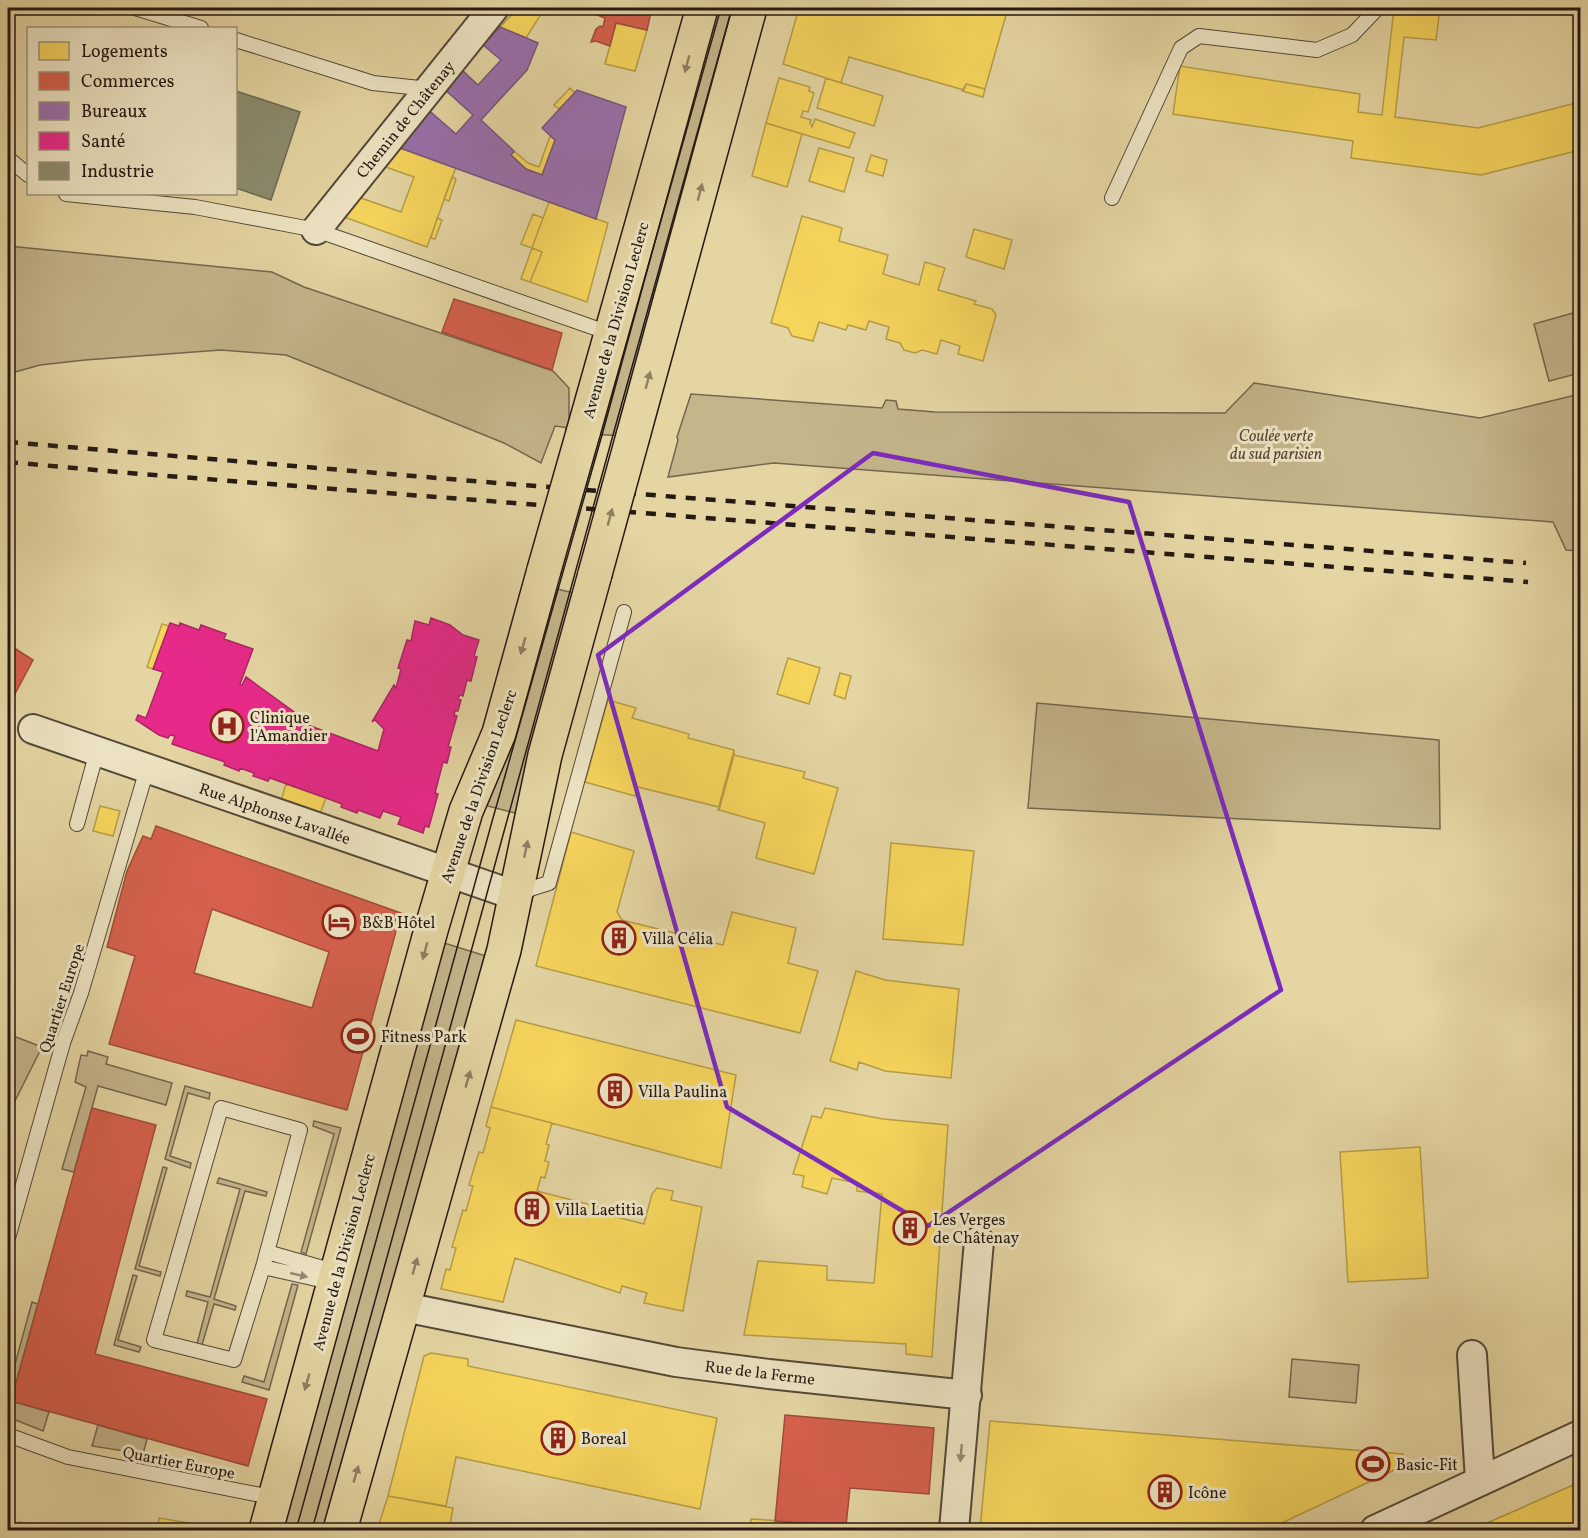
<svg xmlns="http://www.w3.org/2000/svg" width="1588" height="1538" viewBox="0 0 1588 1538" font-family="Vollkorn,serif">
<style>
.green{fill:#c4b58a;stroke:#74674f;stroke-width:1.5}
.homes{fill:#f6d55c;stroke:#b79d46;stroke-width:1.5}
.shops{fill:#d6604d;stroke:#a14b3c;stroke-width:1.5;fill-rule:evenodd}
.offices{fill:#9970ab;stroke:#76567e;stroke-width:1.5}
.health{fill:#e7298a;stroke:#ad2467;stroke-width:1.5}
.industry{fill:#8c8c6e;stroke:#6d6a53;stroke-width:1.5}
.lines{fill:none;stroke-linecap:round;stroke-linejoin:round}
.service-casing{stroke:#554838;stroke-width:16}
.minor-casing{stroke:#554838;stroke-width:32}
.primary-casing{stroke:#251914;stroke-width:36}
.service{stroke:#ede4c3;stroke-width:14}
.minor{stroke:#ede4c3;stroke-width:28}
.primary{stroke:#e4d5a2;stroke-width:33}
.tram{stroke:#251914;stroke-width:1.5}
.rail{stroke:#251914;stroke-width:4.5;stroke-dasharray:10 10;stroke-linecap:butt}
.primary-bridge-casing{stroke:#251914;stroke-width:36;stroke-linecap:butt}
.primary-bridge{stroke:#e4d5a2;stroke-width:33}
.oneway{fill:#8e8062}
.oneway2{fill:#938974}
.marked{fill:none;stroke:#7b2cbf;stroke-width:4.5;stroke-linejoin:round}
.labels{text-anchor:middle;stroke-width:6;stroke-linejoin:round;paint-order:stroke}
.street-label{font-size:16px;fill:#251914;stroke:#ede4c3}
.park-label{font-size:16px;font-style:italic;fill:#554837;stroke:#ede4c3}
.poi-label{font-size:16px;fill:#251914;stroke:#ede4c3;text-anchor:start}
</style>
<rect width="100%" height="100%" fill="#e4d5a2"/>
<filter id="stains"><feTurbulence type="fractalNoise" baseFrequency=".00333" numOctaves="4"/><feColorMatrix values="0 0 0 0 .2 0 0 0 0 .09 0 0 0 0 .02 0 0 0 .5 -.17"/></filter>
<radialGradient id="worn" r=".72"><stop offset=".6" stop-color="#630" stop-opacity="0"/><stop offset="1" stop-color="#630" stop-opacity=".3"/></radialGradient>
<path class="green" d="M709,8H741L623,436L592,434Z
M8,246L272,272L304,287L553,371L569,388V420L572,421L570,428L555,426L541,463L504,443L286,355L221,350L85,360L40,365L8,374Z
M1580,311V373L1549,381L1534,324Z
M1254,383L1480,418L1580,394V551L1566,550L1553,522L774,463L668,477L678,440L677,437L691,394L882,408L886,400L896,401L898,409L935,412L1225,413Z
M549,587L578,594L523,815L480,804Z
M1037,703L1439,740L1440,829L1028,808Z
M441,942L489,957L330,1530H279Z
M8,1034L42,1047L8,1115Z
M88,1051L108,1057L106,1064L172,1083L166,1105L98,1086L74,1172L62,1169L86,1087L75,1082L81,1055L87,1056Z
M185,1086L210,1093L209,1099L188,1093L170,1156L191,1163L190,1168L165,1159Z
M314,1121L341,1128L306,1254L301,1252L334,1134L313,1126Z
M163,1167L167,1168L139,1266L161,1272L160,1276L135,1269Z
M219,1178L267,1192L266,1196L245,1191L214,1299L236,1306L235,1310L214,1304L202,1345L197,1344L208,1302L186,1296L187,1291L210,1297L240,1189L217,1183Z
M133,1275L137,1276L118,1340L141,1347L139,1352L114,1345Z
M292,1284L298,1285L269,1390L242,1382L244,1376L264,1382Z
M32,1302L38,1304L11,1401L49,1412L43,1431L8,1417V1390Z
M1292,1359L1359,1365L1356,1403L1289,1397Z
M98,1425L147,1439L143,1454L92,1446Z"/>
<path class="homes" d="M518,8H545L526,38L500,27Z
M799,8H915L939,14L940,8H1008L985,89L966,84L964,90L849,57L841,83L783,64Z
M915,8H940L939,14Z
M1235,8H1274L1235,11Z
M1394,8H1440L1436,40L1404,37L1395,117L1478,128L1580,102V150L1481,175L1351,158L1353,141L1173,114L1180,66L1360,94L1358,112L1382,115Z
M616,23L647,30L635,71L605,64Z
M779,78L810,87L809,91L814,93L808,112L803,111L801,117L811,120L810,123L812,127L815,119L855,133L849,148L766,123Z
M826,78L883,96L874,126L817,108Z
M966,84L985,89L983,97L962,91Z
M570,88L575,93L559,109L554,105Z
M766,123L802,134L787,187L752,176Z
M550,136L555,140L542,175L526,169L511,155L514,151L528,163L539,167Z
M394,145L456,167L427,247L344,217L358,197L401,212L414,177L380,165Z
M819,148L854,158L844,192L809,181Z
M871,155L887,160L883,176L866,171Z
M452,177L456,179L449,201L444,199Z
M549,202L608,223L587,302L530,282L542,252L532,248Z
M533,214L543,218L532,248L521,244Z
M802,216L842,228L839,241L888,255L883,274L919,285L925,262L945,268L938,290L976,301L974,304L992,309L996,315L983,361L958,354L960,346L941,340L937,354L922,350L915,353L904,350L900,343L886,339L889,327L869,321L866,330L848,325L846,330L819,322L813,341L792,336L788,328L771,323Z
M437,218L442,220L435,239L431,238Z
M974,229L1012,240L1004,269L966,257Z
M532,248L542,252L530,282L521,279Z
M162,624L169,626L153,669L147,667Z
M788,658L820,668L809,704L777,694Z
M840,673L851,676L845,699L834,695Z
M608,700L636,708L632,718L689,734L688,738L734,750L719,807L638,787L635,796L585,782Z
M734,750V755L719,810H718Z
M734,755L805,772L803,778L838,788L814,874L756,858L765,823L719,810Z
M286,784L326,798L319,816L281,801Z
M100,806L120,811L113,836L93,831Z
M571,832L634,851L617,912L622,920L723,945L732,912L796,928L788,963L818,971L800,1033L536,966Z
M891,843L974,851L963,945L883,939Z
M856,971L885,980L959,989L951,1078L885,1071L859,1062L857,1070L830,1061Z
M516,1020L736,1075L721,1168L491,1107Z
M491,1107L552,1123L546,1144L549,1145L545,1161L549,1162L545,1178L541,1177L537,1191L599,1207L597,1212L644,1224L652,1194L657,1188L673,1191L671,1200L702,1207L683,1311L644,1303L647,1293L622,1286L620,1293L515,1258L503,1302L441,1289L446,1269L450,1270L456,1248L452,1247L463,1210L466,1211L473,1186L469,1185L479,1152L483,1153L490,1128L486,1126Z
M825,1108L883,1119L948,1125L932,1357L906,1354V1344L744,1335L758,1261L827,1266V1280L874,1283L882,1194L857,1191V1183L832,1178L827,1194L802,1187L804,1176L793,1174L812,1116L821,1118Z
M1420,1147L1428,1278L1348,1282L1340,1152Z
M431,1353L468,1359V1366L717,1418L700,1509L456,1457L446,1506L388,1496L424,1356Z
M990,1421L1403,1454V1463L1392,1471L1267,1530H980Z
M1580,1482V1530H1474L1487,1523Z
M388,1496L453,1508L449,1530H377Z
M159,1518L230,1530H157Z
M751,1519L860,1526V1530H750Z
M18,1522L53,1528V1530H17Z"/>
<path class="shops" d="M578,8H652L647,30L616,23L610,46L596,41L591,42L596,29L600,26L603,27L605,18Z
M454,299L562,333L552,370L442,332Z
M8,644L33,660L8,707Z
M156,826L401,913L347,1110L109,1044L135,956L107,947L127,871L143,836L151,839ZM212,909L329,952L312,1008L194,973Z
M92,1108L156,1125L95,1354L267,1399L248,1466L11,1401Z
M785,1415L934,1428L929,1494L850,1488L846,1526L775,1521Z"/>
<path class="offices" d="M500,27L538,43L527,70L481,120L514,151L511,155L526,169L542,175L555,140L542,128L577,90L626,107L596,219L400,148L426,108L456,134L473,115L443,88L461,69L478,85L501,60L483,45Z"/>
<path class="health" d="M431,618L450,625L463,635L479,640L474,656L477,657L471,681L467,680L463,696L460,695L458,699L461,700L458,711H455L454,715L457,716L448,747H451L447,763L443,762L435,793L438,794L429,827L425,826L423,833L398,824L401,817L383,811L380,818L358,810L357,813L341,807L342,804L326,798L270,778L268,781L253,776L254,773L240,768L239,771L224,765L225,762L172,744L175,736L170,735L168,738L159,735L136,720L138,715L146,718L163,672L153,669L170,623L179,626L180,623L199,630L201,625L226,634L224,639L253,649L240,684L242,685L246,677L308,722L305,724L378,751L384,729L375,720L372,722L394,685L396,688L401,669L398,668L407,640L411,641L415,621L429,625Z"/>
<path class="industry" d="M236,91L300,112L271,200L236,188Z"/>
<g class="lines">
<g class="service-casing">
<path id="service" d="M135,8L201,28
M236,40L373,83L429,89
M8,158L28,175
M66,194L195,207L316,230L612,334
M1112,198L1181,48L1199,36L1317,50L1352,35L1374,12L1375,8
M77,824L97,751
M520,894L533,888L549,883L624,612
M221,1108L300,1130L263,1267L234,1360L154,1340Z
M8,1238L63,1043L81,993L147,769
M267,1252L337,1272
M263,1267L334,1283
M8,1435L68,1457L276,1498"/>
</g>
<g class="minor-casing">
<path id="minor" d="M316,230L494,8
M33,729L517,896
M404,1307L676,1362L769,1374L967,1395
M1472,1355L1480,1480
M954,1530L979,1241
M1375,1530L1580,1435"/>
</g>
<g class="primary-casing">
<path id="primary" d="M583,433L703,8
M633,436L750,8
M266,1530L431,930L466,811L499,733L544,570
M340,1530L504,950L545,755L595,574"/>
</g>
<use href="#service" class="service"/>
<use href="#minor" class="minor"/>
<use href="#primary" class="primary"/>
<path class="tram" d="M296,1530L493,818L602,435L719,8
M312,1530L613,435L732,8"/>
<path class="rail" d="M8,442L497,483L1526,563
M8,462L129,473L1528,582"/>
<g class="primary-bridge-casing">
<path id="primary-bridge" d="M544,570L583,433
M595,574L633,436"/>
</g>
<use href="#primary-bridge" class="primary-bridge"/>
</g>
<defs><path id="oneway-solid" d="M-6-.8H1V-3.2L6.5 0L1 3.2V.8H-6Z" transform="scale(1.5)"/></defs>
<g class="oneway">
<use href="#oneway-solid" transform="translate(687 64) rotate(105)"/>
<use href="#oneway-solid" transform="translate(700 192) rotate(-75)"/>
<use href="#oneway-solid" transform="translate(648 380) rotate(-75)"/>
<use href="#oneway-solid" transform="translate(610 517) rotate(-75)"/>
<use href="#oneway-solid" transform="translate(523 646) rotate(106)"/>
<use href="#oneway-solid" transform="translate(526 849) rotate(-78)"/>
<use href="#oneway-solid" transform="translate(425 951) rotate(105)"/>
<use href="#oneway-solid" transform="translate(468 1079) rotate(-74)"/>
<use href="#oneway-solid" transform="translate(415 1266) rotate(-74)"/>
<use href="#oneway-solid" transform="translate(307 1382) rotate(106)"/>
<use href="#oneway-solid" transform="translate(356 1474) rotate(-74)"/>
</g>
<g class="oneway2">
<use href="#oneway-solid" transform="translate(299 1275) rotate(13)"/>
<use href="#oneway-solid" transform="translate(961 1453) rotate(95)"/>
</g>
<path class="marked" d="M873,453L1129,502L1281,990L928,1226L727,1107L598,655Z"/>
<defs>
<g id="hospital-ring" transform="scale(1.725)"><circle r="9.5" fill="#ede4c3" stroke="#8f2418" stroke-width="1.5"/><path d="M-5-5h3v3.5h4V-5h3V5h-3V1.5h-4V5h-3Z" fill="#8f2418"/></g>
<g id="hotel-ring" transform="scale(1.725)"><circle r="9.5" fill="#ede4c3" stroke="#8f2418" stroke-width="1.5"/><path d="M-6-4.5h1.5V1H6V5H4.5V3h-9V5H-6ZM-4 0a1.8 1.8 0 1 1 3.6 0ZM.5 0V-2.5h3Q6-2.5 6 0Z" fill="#8f2418"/></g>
<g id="building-ring" transform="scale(1.725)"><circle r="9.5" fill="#ede4c3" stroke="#8f2418" stroke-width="1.5"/><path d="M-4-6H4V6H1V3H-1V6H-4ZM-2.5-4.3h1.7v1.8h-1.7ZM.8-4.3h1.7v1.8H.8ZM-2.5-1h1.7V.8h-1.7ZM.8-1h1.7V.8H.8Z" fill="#8f2418"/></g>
<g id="stadium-ring" transform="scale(1.725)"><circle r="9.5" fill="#ede4c3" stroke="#8f2418" stroke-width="1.5"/><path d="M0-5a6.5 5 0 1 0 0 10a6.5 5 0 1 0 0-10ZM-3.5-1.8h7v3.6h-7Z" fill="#8f2418"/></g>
</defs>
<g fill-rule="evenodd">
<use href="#hospital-ring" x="227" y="726"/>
<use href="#hotel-ring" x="339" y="922"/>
<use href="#building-ring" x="619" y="938"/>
<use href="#stadium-ring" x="358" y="1036"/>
<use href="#building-ring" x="615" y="1091"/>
<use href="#building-ring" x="532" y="1209"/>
<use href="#building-ring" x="910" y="1228"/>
<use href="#building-ring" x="558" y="1438"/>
<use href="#stadium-ring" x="1373" y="1464"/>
<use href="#building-ring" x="1165" y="1492"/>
</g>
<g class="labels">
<g class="street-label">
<text transform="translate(405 119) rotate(-51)" y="6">Chemin de Châtenay</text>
<text transform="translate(615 320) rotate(-74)" y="6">Avenue de la Division Leclerc</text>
<text transform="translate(478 786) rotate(-71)" y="6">Avenue de la Division Leclerc</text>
<text transform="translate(275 813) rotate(19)" y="6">Rue Alphonse Lavallée</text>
<text transform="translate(61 998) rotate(-72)" y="6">Quartier Europe</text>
<text transform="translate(343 1252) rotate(-75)" y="6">Avenue de la Division Leclerc</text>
<text transform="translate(760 1372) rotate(7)" y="6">Rue de la Ferme</text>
<text transform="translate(179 1462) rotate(11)" y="6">Quartier Europe</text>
</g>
<g class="park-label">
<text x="1276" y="441">Coulée verte<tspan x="1276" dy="18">du sud parisien</tspan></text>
</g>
<g class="poi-label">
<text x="250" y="723">Clinique<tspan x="250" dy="18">l'Amandier</tspan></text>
<text x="362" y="928">B&amp;B Hôtel</text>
<text x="642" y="944">Villa Célia</text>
<text x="381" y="1042">Fitness Park</text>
<text x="638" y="1097">Villa Paulina</text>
<text x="555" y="1215">Villa Laetitia</text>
<text x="933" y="1225">Les Verges<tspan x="933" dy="18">de Châtenay</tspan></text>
<text x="581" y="1444">Boreal</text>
<text x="1396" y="1470">Basic-Fit</text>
<text x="1188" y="1498">Icône</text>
</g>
</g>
<rect width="1588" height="1538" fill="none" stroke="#e4d5a2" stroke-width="30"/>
<rect x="9" y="9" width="1570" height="1520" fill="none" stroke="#251914" stroke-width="3"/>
<rect x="15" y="15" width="1558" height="1508" fill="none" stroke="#251914" stroke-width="1.5"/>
<rect x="27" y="27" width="210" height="168" fill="#ede4c3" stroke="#9d937d" stroke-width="1.5"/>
<rect x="39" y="42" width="30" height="18" fill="#f6d55c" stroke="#9d937d" stroke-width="1.5"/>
<text x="81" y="57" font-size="18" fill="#251914">Logements</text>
<rect x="39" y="72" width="30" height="18" fill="#d6604d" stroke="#9d937d" stroke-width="1.5"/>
<text x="81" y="87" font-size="18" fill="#251914">Commerces</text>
<rect x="39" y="102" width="30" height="18" fill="#9970ab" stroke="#9d937d" stroke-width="1.5"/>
<text x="81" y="117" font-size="18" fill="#251914">Bureaux</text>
<rect x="39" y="132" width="30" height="18" fill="#e7298a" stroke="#9d937d" stroke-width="1.5"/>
<text x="81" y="147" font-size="18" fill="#251914">Santé</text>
<rect x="39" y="162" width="30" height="18" fill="#8c8c6e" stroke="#9d937d" stroke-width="1.5"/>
<text x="81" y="177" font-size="18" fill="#251914">Industrie</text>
<rect width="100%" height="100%" filter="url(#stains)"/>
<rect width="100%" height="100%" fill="url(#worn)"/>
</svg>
